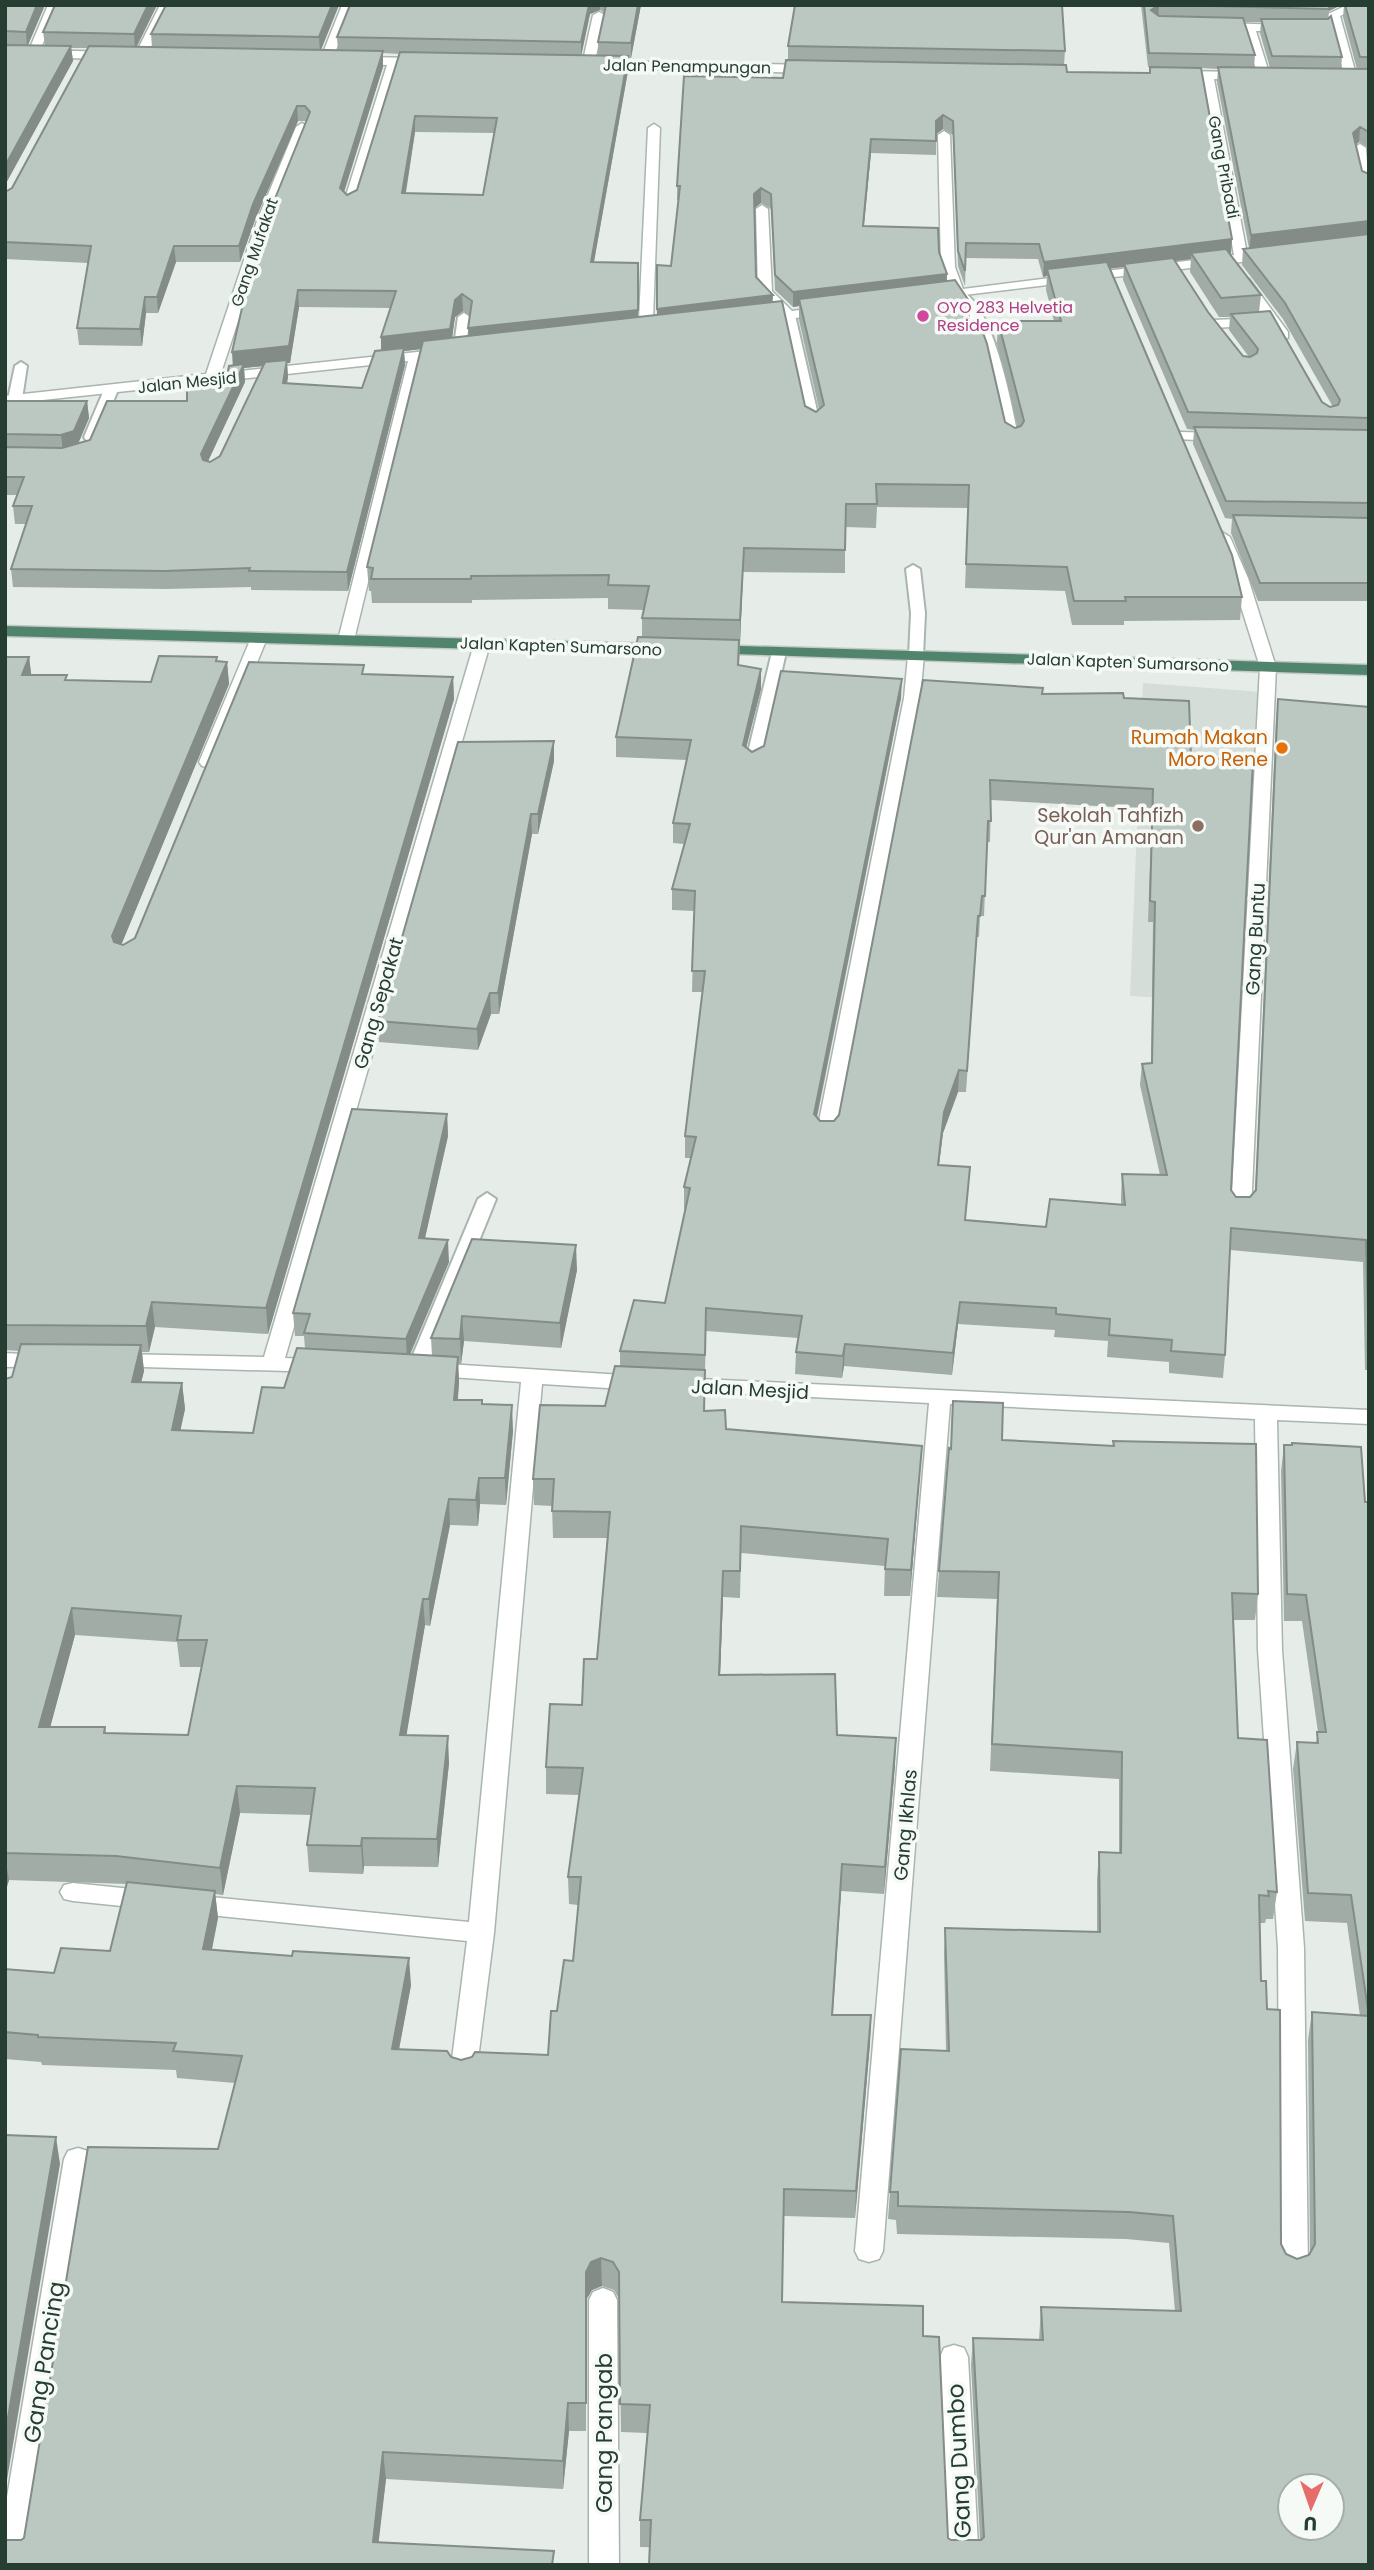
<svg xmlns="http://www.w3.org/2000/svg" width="1374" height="2570" viewBox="0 0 1374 2570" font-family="Poppins,sans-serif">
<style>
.built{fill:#d4ddd7}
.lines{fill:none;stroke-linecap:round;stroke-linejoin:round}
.service-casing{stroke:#a9b5ae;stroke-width:4}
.minor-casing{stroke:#a9b5ae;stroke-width:3}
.trunk-casing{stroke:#c2c9c6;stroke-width:3}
.service{fill:#fff;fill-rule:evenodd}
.minor{fill:#fff;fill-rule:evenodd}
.trunk{fill:#51846d;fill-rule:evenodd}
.wall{fill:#a1aca6;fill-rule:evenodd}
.shaded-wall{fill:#838c87}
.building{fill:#bbc8c1;stroke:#838c87;stroke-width:2;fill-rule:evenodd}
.hotel-dot{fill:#d1479c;stroke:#f6faf7;stroke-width:2.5}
.food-dot{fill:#e8710a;stroke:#f6faf7;stroke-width:2.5}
.education-dot{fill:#8d6e63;stroke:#f6faf7;stroke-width:2.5}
.labels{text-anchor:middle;stroke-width:7;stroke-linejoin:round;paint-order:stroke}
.far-street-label{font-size:16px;fill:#263e32;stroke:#f6faf7}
.far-hotel-label{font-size:16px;fill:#b23c85;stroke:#f6faf7;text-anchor:start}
.food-label{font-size:19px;fill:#c56008;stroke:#f6faf7;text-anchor:end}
.education-label{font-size:19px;fill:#785e54;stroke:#f6faf7;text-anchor:end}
.street-label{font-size:19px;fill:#263e32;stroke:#f6faf7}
.near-street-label{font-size:23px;fill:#263e32;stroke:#f6faf7}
</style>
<rect width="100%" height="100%" fill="#e6ede8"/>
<path class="built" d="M1143,683L1262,692L1250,1003L1130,996Z"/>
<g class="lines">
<g class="service-casing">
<path id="service" d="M958,289C995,303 1012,409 1020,444L1018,447L1013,448L1006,444C994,384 989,343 952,293Z
M789,311L795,315L821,428L814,432L807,428L783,315Z
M464,313L470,317L465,352L459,356L453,352L458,317Z
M21,362L27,366L22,399L15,403L8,399L15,366Z
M111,386L118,390L98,437L91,441L86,440L84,437L104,390Z
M913,565L920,569L925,613L923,656L916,660L909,656L911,613L906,569Z
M779,648L786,652L761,765L753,770L745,765L772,652Z
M487,1193L496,1199L427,1369L424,1373H410L407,1369L478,1199Z"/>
</g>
<g class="minor-casing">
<path id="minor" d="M48,5H60L40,50L112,52L116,53V59L5,57V49L29,50Z
M160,5H172L146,57L136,60L134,57Z
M342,5H354L332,60L322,63L320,60Z
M1347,5H1365L1340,16L1357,78L1351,82L1345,78L1328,14Z
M599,12L605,15L594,65L588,69L582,65L593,15Z
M1220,23L1289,25L1295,28L1289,31H1256L1270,76L1264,80L1258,76L1244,30L1216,28V24Z
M357,57L423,58L429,62L423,66L399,65L355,205L349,209L343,205L387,65L353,64L351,61Z
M602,61L811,65L817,69L811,73L598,68V62Z
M1176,71L1245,72L1251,76L1245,80L1214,79L1247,254L1269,251L1276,255L1274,258L931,299V293L950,290L941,267L938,135L944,131L950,135L955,267L963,289L1234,255L1202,79L1172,78V72Z
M302,123L308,127L271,221L221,373L445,349L452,353L445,357L422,360L354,640L346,645L338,640L408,361L5,404V396L206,374L257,221L296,127Z
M654,124L660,128L653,320L657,332L650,336L643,332L639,320L648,128Z
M1360,144L1366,148L1369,190L1363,186L1354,148Z
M762,205L768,209L772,291L792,311L828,306L835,310L833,313L759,323L752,319L754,316L778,312L758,292L756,209Z
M1244,278L1249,279L1288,332V338H1278L1239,285V279Z
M1258,318L1263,319V325L1214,328L1207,324L1214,320Z
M1179,432L1222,433L1229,437L1222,441L1174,439L1172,436Z
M1222,532L1230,537L1248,578L1276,667L1251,1212L1248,1216H1234L1231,1212L1260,667L1232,578L1214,537Z
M259,633L267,638L217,762L208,767L202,766L199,762L251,638Z
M482,639L490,644L285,1358L329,1360L332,1365L329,1370L321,1372L108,1366L105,1361L108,1356L116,1354L264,1357L474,644Z
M916,651L924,656L920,698L836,1136L833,1140H819L816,1136L904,698L908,656Z
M5,1353L53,1356L56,1361L53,1366L5,1367Z
M431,1363L639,1376L647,1378L650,1383L647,1388L639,1390L542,1384L494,1933L476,2075L473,2082L463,2085L453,2082L450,2075L467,1941L190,1913L181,1911L177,1904L181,1897L190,1895L469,1922L521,1382L423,1375L420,1370L423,1365Z
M679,1378L1369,1410V1424L1277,1420L1282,1650L1304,1948L1308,2272L1304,2280L1294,2284L1284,2280L1280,2272L1278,1948L1258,1650L1255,1419L950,1404L883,2251L879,2259L869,2262L859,2259L855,2251L929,1403L671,1390L668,1385L671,1380Z
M73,1883L151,1891L160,1893L164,1900L160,1907L151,1909L73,1901L64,1899L60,1892L64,1885Z
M78,2148L88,2151L92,2159L26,2565H5V2509L64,2159L68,2151Z
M603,2288L613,2292L617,2300L619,2565H589V2300L593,2292Z
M954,2345L964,2348L968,2357L979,2565H949L940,2357L944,2348Z"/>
</g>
<g class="trunk-casing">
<path id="trunk" d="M5,626L663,644L671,649L663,654L5,636Z
M710,645L1369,665V675L704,653L702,650Z"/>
</g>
<use href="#service" class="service"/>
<use href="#minor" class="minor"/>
<use href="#trunk" class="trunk"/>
</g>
<path class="wall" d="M5,5H45L28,45H45L43,32L55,5H157L137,47H152L151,34L166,5H339L321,50L338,51L337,37L350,5H641L631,58H628V71L594,262L638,263V317L657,315L671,266L679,200H677V186L783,78L788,60V46L1065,51L1064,65L1067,72L1149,73L1150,67H1148L1141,5H1341L1329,11L1328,19L1342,57L1341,69H1357L1343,17L1344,5H1369V150V148L1359,142L1356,144L1362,171L1369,174V601H1258L1231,533L1232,519L1225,518L1193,444L1194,430L1187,429L1123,280L1124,267L1110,268L1242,597L1240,620L1124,621V625H1072L1065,591L965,588L968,508L877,507L876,528L845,527V573L743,572L739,666L761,689L746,748L752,752L901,698L817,1118L820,1121H834L839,1115L923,680L1042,694L1124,698L1191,757L1231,1190L1236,1197H1250L1255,1192L1276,718L1278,699L1369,707V1370H1365L1363,1262L1230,1250L1225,1355L1223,1378L1169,1373V1362L1107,1357L1108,1341L1054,1337L1055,1330L958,1324L952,1375L844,1366L842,1378L795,1374L796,1352L798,1338L706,1331L704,1411L726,1429L920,1472L910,1596H884L885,1566L741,1553L740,1598L723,1597L720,1675L895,1765L884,1894L841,1891L832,2015H871L870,2043L855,2218L784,2216L782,2302L923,2336L948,2538L951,2540H980L971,2365L973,2338L1039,2340L1041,2307L1175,2311L1169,2243L1126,2239L897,2234L896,2220L888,2219L890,2192L946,2051L944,1955L945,1928L1097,1932V1880L1099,1852L1119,1853V1779L990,1771L997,1599L937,1597L939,1571L951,1449L1002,1440L1113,1446V1441L1258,1594L1255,1620H1233L1238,1738L1277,1892L1273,1919H1266L1265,1923H1259L1261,1981L1281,2244L1286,2254L1297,2259L1309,2255L1310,2253L1308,2040L1312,2012L1360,2016L1347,1923L1305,1921L1293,1769L1297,1742L1316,1743L1318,1732L1302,1621H1284L1281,1471L1284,1445L1365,1502H1369V2565L640,2547V2520L647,2433L621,2432L619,2299L614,2290L602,2286L592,2290L586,2300V2431H569L563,2489L386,2479L378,2542L21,2540L24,2538L218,2149L235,2083L177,2078L176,2070L42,2065L41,2062L5,2059V1969L54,1973L110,1951L127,1884L9,1880L5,1893V1379L12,1377L20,1351L5,1350V657H29L31,675L67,680L151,682L217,661L227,662L229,684L121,945H123L135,938L365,674L453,677L454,699L268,1334L155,1327L149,1352H142L144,1371L141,1382L182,1383L185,1409L180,1430L253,1433L284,1388L305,1349L304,1336H295L293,1313L447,1114L448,1136L425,1238L449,1262L410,1355L432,1356L431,1338L472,1239L577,1270L561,1348L464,1341L461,1364H458L459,1383L458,1400H482V1404L513,1431L506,1505L480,1504L478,1526L450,1525L430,1626L425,1625L406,1735L449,1763L438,1867L364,1866L363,1874L309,1872L307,1845L311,1815L240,1813L223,1895L215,1894L218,1918L212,1950L411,1985L399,2049L451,2057L461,2060L548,2055L557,2011L573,1961L578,1905L569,1904L568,1877L579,1795L546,1794V1767L582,1705L597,1659L607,1538H553L552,1506L534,1505L533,1479L605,1406L620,1366V1351L665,1303L685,1209H684V1187L691,1158H685V1136L703,992H692L694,911L672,910V889L684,844L673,843V823L687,760L616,757V737L642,638V618L644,610L608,609V598L472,600V603H372L371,591H369L367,567L421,349L404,351L405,365L348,591L251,590V587L166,589L13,587L11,569L26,524H15L13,506L17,495H5V401H87L89,418L78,443L90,440L225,386L233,366L306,121H298L255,220L240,262H176L158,313H146L142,346L79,345L77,328L88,263L5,259V192L12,188L88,48H71L73,61L5,185ZM600,10L605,13L598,42V55H581L590,14ZM1244,22H1261L1260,33L1270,68L1254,67L1255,55ZM383,53L400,54L357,190L347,195L344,193L383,67ZM1201,68L1218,69L1217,82L1249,248L1243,249L1242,265L1283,319L1333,407H1330L1322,402L1259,312L1261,295L1229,254H1231ZM943,129L953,135L958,266L965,286L966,258L1038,259L1043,277L1047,276L1046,290L1054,321H998L997,343L1018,427L1015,428L1005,422L969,321L947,281V274L939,252L864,226L871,153L936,155V134ZM415,132L494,133L483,195L406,193ZM761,203L771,209L775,290L793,307L799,306V320L819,409L816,412L805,406L772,302L773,295L756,277L754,209ZM1191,259L1190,272L1219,317H1230L1229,330L1249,357L1243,356L1208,312L1175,261ZM299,307L391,308L381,337V350L362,388L287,383L288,377L287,363H290ZM463,311L470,316L468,336L452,337L455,317ZM263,366L220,456L210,462L208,461L245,382L244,368ZM991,800L1152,809L1148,922H1153L1151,1064H1142L1140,1085L1160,1175L1122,1174L1121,1196V1205L1046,1227L965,1221L968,1189L939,1165L943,1133L958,1092H966L977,937H979L980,916H984L987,842H990ZM75,1635L177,1642L180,1667H202L188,1735L106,1733L105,1727H50Z
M554,741V761L538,834H532L499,1014H491L478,1050L379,1042L378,1021Z"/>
<path class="shaded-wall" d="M37,5H45L27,47L26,32Z
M148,5H157L135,49L134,34Z
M332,5H339L320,52L319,37Z
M589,5H600V10L590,14L581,57V42Z
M638,5H641L631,58V43Z
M1159,5L1158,19L1151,10Z
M1328,5H1341L1329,11Z
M71,46L73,61L5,185V166Z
M383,51V67L340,204V188Z
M628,56V71L591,278V262Z
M297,106L298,121L255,220L240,262L239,246L253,204Z
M943,115V129L935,135L936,121Z
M415,116V132L403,209L402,193Z
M1360,127L1359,142L1351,149L1353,133Z
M871,139V153L862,241L863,226Z
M761,188V203L753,209L754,194Z
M1369,221V236L1249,251L1251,235Z
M1232,239L1231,254L1194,258L1191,253V259L1125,267L1124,264V267L1049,276L1047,269V276L1043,277L1044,262Z
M174,246L176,262L158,313L157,297Z
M947,274L946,289L799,299V306L793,307V292Z
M298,290L299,307L290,363H287L288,377L284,400L283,383L286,364L244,368L245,382L203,472L201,454L233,369L232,352Z
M462,294L463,311L455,317L451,346L404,351L405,365L348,591L347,572L381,354V337L455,300Z
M773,295L772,310L657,324V309Z
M145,297L146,313L142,346L140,329Z
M638,310V327L469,344L468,328Z
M87,401L89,418L76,449L63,452L61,435Z
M744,548L740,644V620Z
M29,657L32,680L22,675Z
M227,662L229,684L115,960L112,936Z
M761,669V689L742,764L743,745Z
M453,677L454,699L268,1334L266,1308Z
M902,679L901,698L813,1135L814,1114Z
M554,741V761L538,834V814Z
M531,814L532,834L499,1014L498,993Z
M490,993L491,1014L478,1050L477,1029Z
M959,1070L958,1092L943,1133L936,1187L938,1165L944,1112Z
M447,1114L448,1136L420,1260L419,1238Z
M448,1240L449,1262L407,1361L406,1339Z
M576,1245L577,1270L561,1348L560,1323Z
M152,1302L155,1327L149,1352L146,1326Z
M960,1302L958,1324L952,1375L953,1353Z
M462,1316L464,1341L461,1364L460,1339Z
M845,1344L844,1366L842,1378L843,1356Z
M141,1345L144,1371L135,1408L132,1382Z
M458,1357L459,1383L455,1426L454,1400Z
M182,1383L185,1409L175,1456L172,1430Z
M512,1405L513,1431L506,1505L505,1478Z
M922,1446L920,1472L910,1596L911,1570Z
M479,1478L480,1504L478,1526L476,1500Z
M449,1499L450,1525L430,1626L429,1599Z
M723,1571V1597L719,1702V1675Z
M423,1599L425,1625L402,1762L400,1735Z
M72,1608L75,1635L43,1754L39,1727Z
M448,1736L449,1763L438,1867L437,1839Z
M896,1738L895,1765L884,1894L885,1867Z
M237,1786L240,1813L223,1895L220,1868Z
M362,1838L364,1866L363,1874L361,1846Z
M5,1858L9,1880L5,1893Z
M842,1864L841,1891L831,2042L832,2015Z
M215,1891L218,1918L206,1977L203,1949Z
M409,1958L411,1985L394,2076L392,2049Z
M871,2015L870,2043L855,2218L856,2191Z
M56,2137L60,2164L5,2492V2435Z
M601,2258L602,2286L592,2290L586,2300V2431V2272L591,2262Z
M568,2403L569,2431L563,2489V2461Z
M383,2452L386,2479L376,2565L373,2542Z"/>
<path class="building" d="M5,5H37L26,32L5,31Z
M55,5H148L134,34L43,32Z
M166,5H332L319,37L151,34Z
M350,5H589L581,42L337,37Z
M606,5H638L631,43L598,42Z
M795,5H1062L1065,51L788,46Z
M1144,5H1159L1151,10L1159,16L1243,18L1255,55L1149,53Z
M1170,5H1329V9Z
M1345,5H1369V57H1360Z
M1331,16L1342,57L1272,56L1261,19H1328Z
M5,45L71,46L5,166Z
M89,46L383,51L340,188L347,195L357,190L400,52L628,56L591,262L638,263V310L468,328L472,301L462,294L455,300L450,329L381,337L396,291L298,290L289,346L232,352L249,277L272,206L310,112L305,106H297L253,204L239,246H174L157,297H145L140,329L77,328L91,246L5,242V192L12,188ZM415,116L497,118L483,195L402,193Z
M786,60L1066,65L1067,72L1150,73V67L1201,68L1232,239L1044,262L1039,244L966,243L965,271L958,251L953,121L943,115L936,121V141L871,139L863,226L938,228L939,252L947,274L793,292L775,275L771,194L761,188L754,194L756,277L773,295L657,309V265L671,266L680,186H677L684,76L783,78Z
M1218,67L1369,69V132L1360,127L1353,133L1362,171L1369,174V221L1251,235Z
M1369,234V418L1188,412L1124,264L1173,258L1208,312L1243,356L1250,357L1257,353L1258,349L1231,314L1270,311L1322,402L1330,407L1338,405L1340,400L1285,303L1243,249Z
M1226,249L1261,295L1221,298L1191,253Z
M1107,262L1232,555L1242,597H1125L1126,601H1074L1067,567L966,564L969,485L876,484L877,504H846L845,550L744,548L740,620L642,618L649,586L608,585L609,575L471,576V579H371L373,568L367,567L423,341L782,301L805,406L816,412L824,405L799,299L955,280L969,301V321H979L987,344L1005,422L1015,428L1021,426L1024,421L998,321H1061L1047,269Z
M404,348L347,572L249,571L250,568L164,571L11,569L32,506H13L24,477H5V447L62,448L90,440L107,401H187V386H225L229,366L244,364L201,454L203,460L210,462L220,456L265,362L287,360L283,383L362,388L375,351Z
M5,401H87L74,431L61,435L5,434Z
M1194,427L1369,430V503L1226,501Z
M1233,515L1369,518V583H1260Z
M638,637L739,640L738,665L761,669L743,745L752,752L764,746L781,671L902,679L814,1114L820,1121H834L839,1115L923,680L1043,688L1042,694L1123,693L1124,698L1189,701L1191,757L1253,761L1231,1190L1236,1197H1250L1256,1190L1278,699L1369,707V1348L1366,1240L1231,1228L1225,1355L1171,1351L1172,1340L1109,1335L1110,1319L1056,1314V1308L960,1302L953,1353L845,1344L843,1356L796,1352L802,1316L706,1308L705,1355L620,1351L634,1300L665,1303L690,1188L684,1187L696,1137L685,1136L705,971H692L695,891L672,889L690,824L673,823L691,740L616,737ZM990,780L1153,789L1150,901L1155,902L1152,1063L1142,1064L1167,1175L1122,1174L1125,1205L1050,1199L1046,1227L965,1220L970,1167L938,1165L944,1112L959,1070L967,1071L978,916H980L982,896H985L988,821H991Z
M159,656L217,657L216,661L227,662L112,936L114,942L123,945L135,938L249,662L364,665L362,674L453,677L266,1308L152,1302L146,1326L5,1325V657H29L22,675H67L65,680L151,682Z
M554,741L538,814H531L498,993H490L477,1029L378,1021L458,742Z
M352,1109L447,1114L419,1238L448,1240L406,1339L304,1333L310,1314L293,1313Z
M472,1239L576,1245L560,1323L462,1316L460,1339L431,1338Z
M21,1344L141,1345L132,1382L182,1383L172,1430L253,1433L262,1387L284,1388L297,1348L458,1357L454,1400H482V1404L512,1405L505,1478H479L476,1500L449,1499L429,1599H423L400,1735L448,1736L437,1839L362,1838L361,1846L307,1845L315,1788L237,1786L220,1868L116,1856L5,1853V1379L12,1377ZM72,1608L181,1616L177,1640H207L188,1735L104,1733L105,1727H39Z
M615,1366L705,1370L704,1411L725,1410L726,1429L922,1446L911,1570L885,1569L888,1539L741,1526L740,1571H723L719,1675L835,1674L837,1735L896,1738L885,1867L842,1864L832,2015H871L856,2191L784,2189L782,2302L923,2306V2336L939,2337L948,2538L951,2540H981L984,2537L973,2338L1043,2340L1041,2307L1181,2311L1173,2216L1129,2212L898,2206V2192H890L901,2049L949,2051L945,1928L1100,1932L1099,1852L1121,1853L1122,1752L992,1744L999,1572L939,1571L949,1448L951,1449L953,1401L1003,1403L1002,1440L1114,1446L1113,1441L1256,1444L1258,1594L1232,1593L1238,1738L1267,1740L1277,1892L1268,1891L1269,1896L1259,1895L1261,1981H1266L1267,2009L1280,2010L1281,2244L1286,2254L1297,2259L1309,2255L1315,2244L1312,2012L1369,2016V2565H649L651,2520H640L650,2405L620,2404L619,2272L613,2262L601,2258L591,2262L586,2272V2403H568L563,2461L383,2452L373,2542L554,2551L552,2565H5V2540H21L24,2538L88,2147L218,2149L242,2056L173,2051L176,2043L38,2037V2035L5,2032V1969L54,1973L61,1948L110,1951L127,1882L215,1891L203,1949L292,1956L293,1951L409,1958L392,2049L447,2051L451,2057L461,2060L472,2057L475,2052L548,2055L551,2011H557L564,1960L573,1961L581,1877H568L583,1768L546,1767L550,1704L582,1705L584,1659H597L610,1512L552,1511L554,1479H533L540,1405L605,1406ZM1290,2486H1332V2528H1290Z
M1292,1443L1361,1447L1365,1502H1369V2016L1351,1895L1308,1893L1297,1742L1318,1743L1317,1732H1326L1306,1595L1287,1594L1284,1445H1292Z
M5,2135L56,2137L5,2435Z"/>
<circle class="hotel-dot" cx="923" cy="316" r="7"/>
<circle class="food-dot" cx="1282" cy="748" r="7"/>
<circle class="education-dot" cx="1198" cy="826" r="7"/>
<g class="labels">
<g class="far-street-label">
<text transform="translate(687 66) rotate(1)" y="6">Jalan Penampungan</text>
<text transform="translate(1224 167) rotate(79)" y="6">Gang Pribadi</text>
<text transform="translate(254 252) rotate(-71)" y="6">Gang Mufakat</text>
<text transform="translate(187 382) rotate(-6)" y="6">Jalan Mesjid</text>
<text transform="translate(561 646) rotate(2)" y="6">Jalan Kapten Sumarsono</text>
<text transform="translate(1128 662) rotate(2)" y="6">Jalan Kapten Sumarsono</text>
</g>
<g class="far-hotel-label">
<text x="937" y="313">OYO 283 Helvetia<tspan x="937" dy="18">Residence</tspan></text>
</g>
<g class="food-label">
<text x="1268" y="744">Rumah Makan<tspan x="1268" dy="22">Moro Rene</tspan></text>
</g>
<g class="education-label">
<text x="1184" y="822">Sekolah Tahfizh<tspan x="1184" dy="22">Qur'an Amanan</tspan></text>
</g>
<g class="street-label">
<text transform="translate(1255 939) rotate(-87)" y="7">Gang Buntu</text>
<text transform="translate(378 1003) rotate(-74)" y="7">Gang Sepakat</text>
<text transform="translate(750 1389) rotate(3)" y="7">Jalan Mesjid</text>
<text transform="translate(905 1825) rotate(-85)" y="7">Gang Ikhlas</text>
</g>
<g class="near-street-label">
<text transform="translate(44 2362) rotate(-81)" y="8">Gang Pancing</text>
<text transform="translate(604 2433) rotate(-90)" y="8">Gang Pangab</text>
<text transform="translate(959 2461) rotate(-93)" y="8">Gang Dumbo</text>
</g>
</g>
<rect width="1374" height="2570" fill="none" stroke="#263e32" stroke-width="14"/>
<g transform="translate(1311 2507) rotate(182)"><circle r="33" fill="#f6faf7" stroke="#a3afa8" stroke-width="2"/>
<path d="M0-5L12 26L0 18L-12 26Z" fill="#e76d6a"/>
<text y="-10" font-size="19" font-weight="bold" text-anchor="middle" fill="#263e32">U</text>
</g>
</svg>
